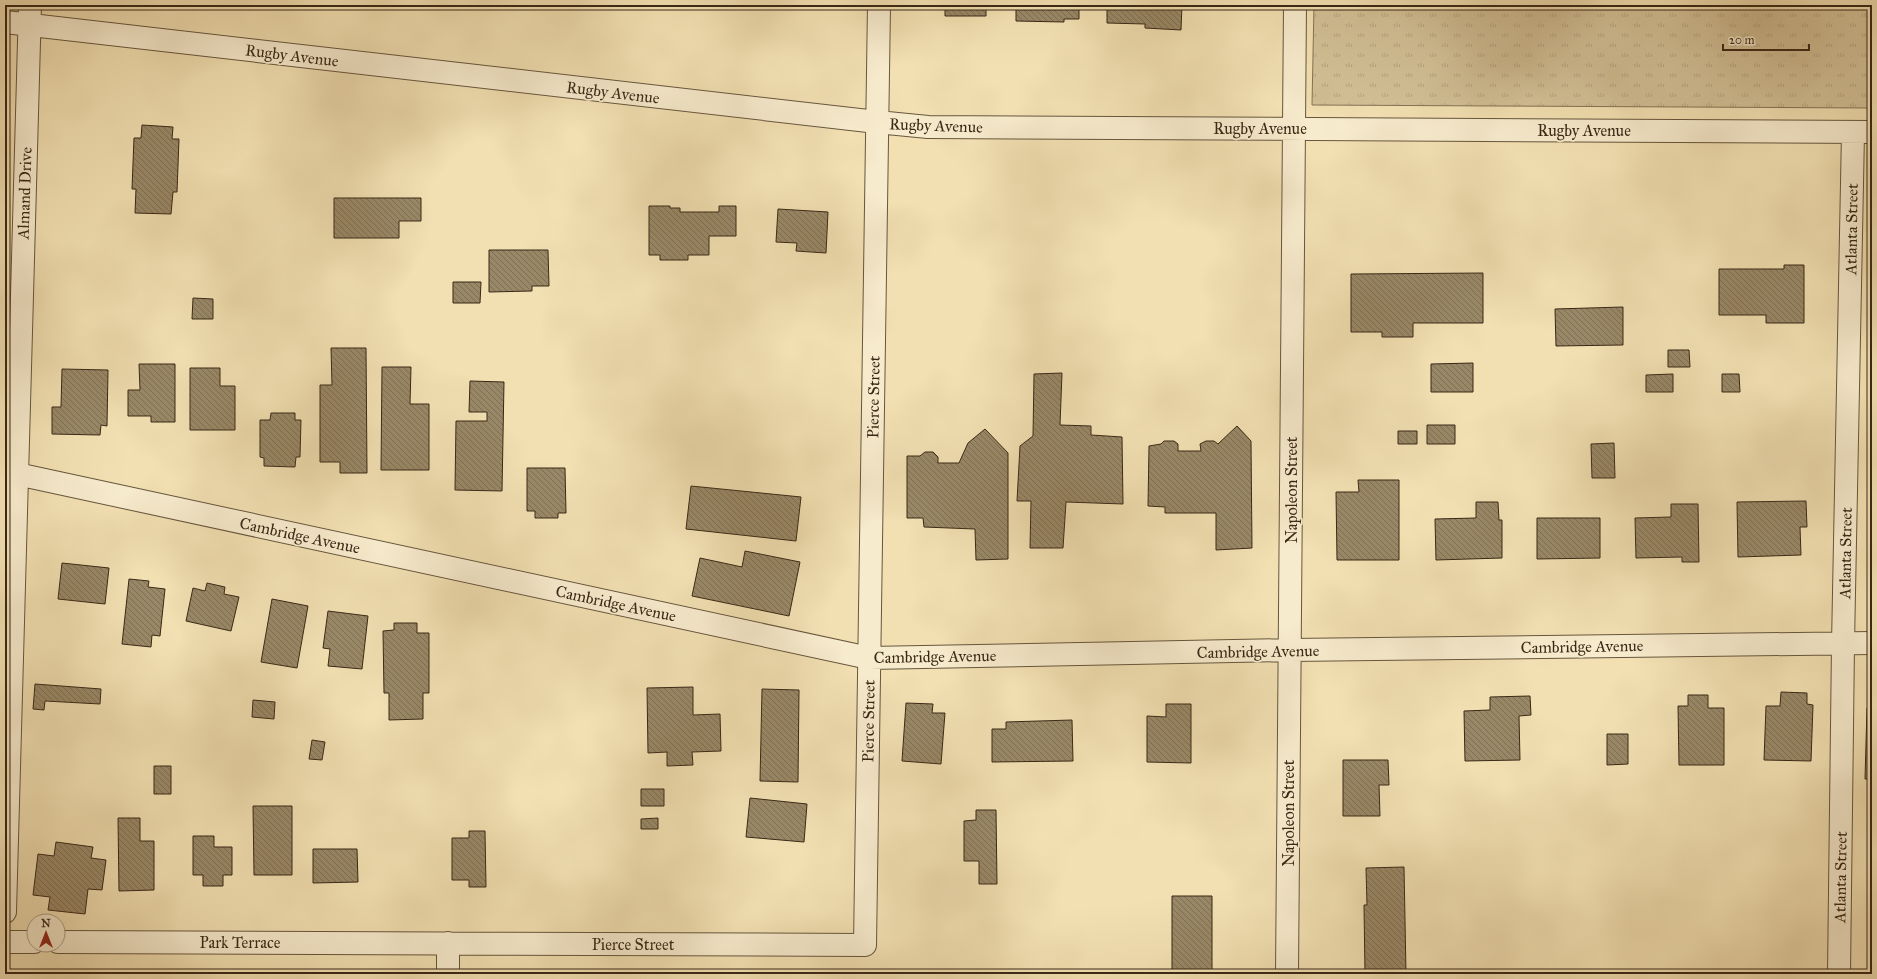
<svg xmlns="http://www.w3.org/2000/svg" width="1877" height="979" viewBox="0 0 1877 979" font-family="'IM FELL Great Primer',serif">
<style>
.park{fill:url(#park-tufts);stroke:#867456}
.building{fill:url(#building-back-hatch);stroke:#392816}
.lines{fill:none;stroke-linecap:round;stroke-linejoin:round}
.minor-casing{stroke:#67563d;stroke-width:24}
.path{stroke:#392816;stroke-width:2.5;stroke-dasharray:3 2;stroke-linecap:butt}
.minor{stroke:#f7ebcd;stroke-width:22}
.labels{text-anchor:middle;stroke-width:3.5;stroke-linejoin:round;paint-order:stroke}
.street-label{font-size:16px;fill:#392816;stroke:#f7ebcd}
</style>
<defs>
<pattern id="park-tufts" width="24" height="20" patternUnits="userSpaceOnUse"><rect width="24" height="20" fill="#d3c197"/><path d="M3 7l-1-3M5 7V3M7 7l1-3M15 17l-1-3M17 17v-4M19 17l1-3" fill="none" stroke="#b6a681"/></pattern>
<pattern id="building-back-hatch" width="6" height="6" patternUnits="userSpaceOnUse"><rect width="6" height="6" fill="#998867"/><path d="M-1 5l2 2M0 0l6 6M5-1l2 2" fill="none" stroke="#7e6f54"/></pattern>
</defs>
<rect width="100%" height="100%" fill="#f2e0b2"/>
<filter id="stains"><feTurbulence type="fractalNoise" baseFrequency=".005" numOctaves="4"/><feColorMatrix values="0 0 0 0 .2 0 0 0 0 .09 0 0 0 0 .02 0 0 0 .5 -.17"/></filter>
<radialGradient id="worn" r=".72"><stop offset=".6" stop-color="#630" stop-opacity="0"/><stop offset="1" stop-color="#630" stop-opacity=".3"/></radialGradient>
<path class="park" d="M1314,5H1872V108L1312,105Z"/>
<path class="building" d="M928,5H986V16H945V9H928Z
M1016,5H1079V19H1064V22L1016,21Z
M1107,5H1182L1181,30L1145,28V24L1107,23Z
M142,125L173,127L172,139H179L177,192H173L171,214L135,213L136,189H132L134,138H141Z
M334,198H421V221H399V238H334Z
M649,206H670V208H680V212H719V206H736V236H709V255H688V260H660V255H649Z
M778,209L828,212L826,253L796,251L797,243L776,242Z
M489,250H548L549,286H532V291L489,292Z
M1784,265H1804V323H1766V315H1719V269H1784Z
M1483,273V323H1413V337H1382V332H1351V274Z
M453,282H481L480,303H453Z
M193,298L213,299V319H192Z
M1623,307V345L1556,346L1555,309Z
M331,348H366L367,473H340V462H320V385H332Z
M1668,350H1689L1690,367H1668Z
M1473,363V392H1431V364Z
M139,364H175V422H151V416H128V390H140Z
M382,367H411L410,404H429V470H381Z
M190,368H220V386H235V430H190Z
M62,369L108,370L107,426L101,425L100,435L52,434V407H61Z
M1062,373L1060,425L1091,426V435L1122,437L1123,504L1066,502L1063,548H1030L1031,501H1017L1020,446L1033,436L1034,374Z
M1673,374V392H1646V375Z
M1722,374H1739L1740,392H1722Z
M470,381L504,382L502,491L455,490L456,421H487V412H469Z
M271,413H295V420H301L300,457H296L295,467L264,466V458L260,457V420H270Z
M1427,425H1455V444H1427Z
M1237,426L1251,441L1252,548L1216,550V513H1165V507L1148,506L1149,446L1161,444L1164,441H1174L1178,444V451H1201L1200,444L1206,441H1214L1218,444Z
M985,429L1008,453V559L976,560L975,529L924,527L923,518H907V456H920L925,452H933L938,457V463H959L968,443Z
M1398,431H1417V444H1398Z
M1614,443L1615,478H1592L1591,444Z
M527,468H565L566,513H558V518H535V511H527Z
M1358,480H1399V560H1337L1336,492H1359Z
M691,486L801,497L796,541L686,529Z
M1806,501L1807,527H1800L1801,555L1738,557L1737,502Z
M1476,502H1498L1499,520H1502V558L1436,560L1435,519L1476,518Z
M1671,504H1698L1699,562H1682V557L1636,558L1635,518L1671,517Z
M1537,518H1600V558L1537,559Z
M745,551L800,562L789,616L692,596L700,558L742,567Z
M62,563L109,568L105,604L58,599Z
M129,579L149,581L148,587L165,589L160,636L152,635L151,647L122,644Z
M207,583L225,587L224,594L239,597L231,631L186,621L193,588L205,591Z
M272,599L308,606L297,668L261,662Z
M328,611L368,616L362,669L328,666L330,649L323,648Z
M394,623H417V633H429V693H423V719L389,720V693H384L383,631L394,630Z
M35,684L101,689L100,704L45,701L44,710L33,709Z
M693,687V715L720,714L721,751L692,752L693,765L667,766V752L648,753L647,688Z
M762,689L799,690L798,782L760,781Z
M1781,692L1807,693V704L1813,705L1811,761L1764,760L1766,706H1780Z
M1688,695H1708V708H1724V765H1679L1678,706H1688Z
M1530,696L1531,715L1519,716L1520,760L1465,761L1464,711L1490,710V697Z
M253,700L275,702L274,719L252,717Z
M906,703L933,704L932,713H945L941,764L902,761Z
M1166,704H1191V763L1147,762V716L1166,717Z
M1867,708H1872V779H1865Z
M1072,720L1073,761L992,762V729H1006V722Z
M1607,734H1628V764L1607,765Z
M312,740L325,742L322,760L309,759Z
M1343,760H1388L1389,785H1379L1380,816H1343Z
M154,766H171V794H154Z
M641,789H664V806H641Z
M750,798L807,804L804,842L746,837Z
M253,806H292V875H254Z
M976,810H996L997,884H979V861H964V821L976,820Z
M118,818H140V841H154V890L119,891Z
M658,818V829H641V819Z
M469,831H485L486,887H469V880H452V838H469Z
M193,836H214V847H232V875H223V886H203V875H193Z
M56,842L93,847L91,858L106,860L102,890L88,889L85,914L48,910L50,897L33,895L38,854L54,856Z
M313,849H357L358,882L313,883Z
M1404,867L1406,974H1365L1364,905H1367L1366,868Z
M1172,896H1212V970H1172Z"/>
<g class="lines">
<g class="minor-casing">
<path id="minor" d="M5,22L877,122L928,127L1872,132
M17,474L869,658L1290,650L1872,643
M5,912L30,5
M5,942H34
M58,942L865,945L879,5
M448,974V943
M1287,974L1295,5
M1839,974L1843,644L1853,132"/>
</g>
<path class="path" d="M1816,5L1825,8L1830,5"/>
<use href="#minor" class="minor"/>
</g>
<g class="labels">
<g class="street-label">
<text transform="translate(292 55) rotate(7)" y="6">Rugby Avenue</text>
<text transform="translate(613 92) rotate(7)" y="6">Rugby Avenue</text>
<text transform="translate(936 125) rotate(2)" y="6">Rugby Avenue</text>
<text x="1260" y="134">Rugby Avenue</text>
<text x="1584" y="136">Rugby Avenue</text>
<text transform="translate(24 193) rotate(-88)" y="6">Almand Drive</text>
<text transform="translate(1851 229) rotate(-89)" y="6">Atlanta Street</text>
<text transform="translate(873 397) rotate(-89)" y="6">Pierce Street</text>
<text transform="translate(1291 490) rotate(-90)" y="6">Napoleon Street</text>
<text transform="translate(300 535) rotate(12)" y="6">Cambridge Avenue</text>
<text transform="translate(1845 553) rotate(-89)" y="6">Atlanta Street</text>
<text transform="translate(616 603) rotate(12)" y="6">Cambridge Avenue</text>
<text transform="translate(1582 646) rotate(-1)" y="6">Cambridge Avenue</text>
<text transform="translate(1258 651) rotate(-1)" y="6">Cambridge Avenue</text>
<text transform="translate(935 656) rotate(-1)" y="6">Cambridge Avenue</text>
<text transform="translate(868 721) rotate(-89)" y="6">Pierce Street</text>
<text transform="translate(1288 813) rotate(-90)" y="6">Napoleon Street</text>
<text transform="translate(1840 877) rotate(-89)" y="6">Atlanta Street</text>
<text x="240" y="948">Park Terrace</text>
<text x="633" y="950">Pierce Street</text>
</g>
</g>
<rect width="1877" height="979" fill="none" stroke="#f2e0b2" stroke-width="20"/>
<rect x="6" y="6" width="1865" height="967" fill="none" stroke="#392816" stroke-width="2"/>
<rect x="10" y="10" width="1857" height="959" fill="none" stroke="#392816"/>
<g transform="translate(46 933)"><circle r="19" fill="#f7ebcd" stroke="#ab9d84"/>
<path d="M0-3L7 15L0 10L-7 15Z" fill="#8f2418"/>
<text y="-6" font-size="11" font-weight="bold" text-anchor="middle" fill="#392816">N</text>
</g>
<path d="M1723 44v6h86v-6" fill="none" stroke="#392816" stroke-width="2"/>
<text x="1729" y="44" font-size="12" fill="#392816" stroke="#f7ebcd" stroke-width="3" paint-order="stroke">20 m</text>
<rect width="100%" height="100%" filter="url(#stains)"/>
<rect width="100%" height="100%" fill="url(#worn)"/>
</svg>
